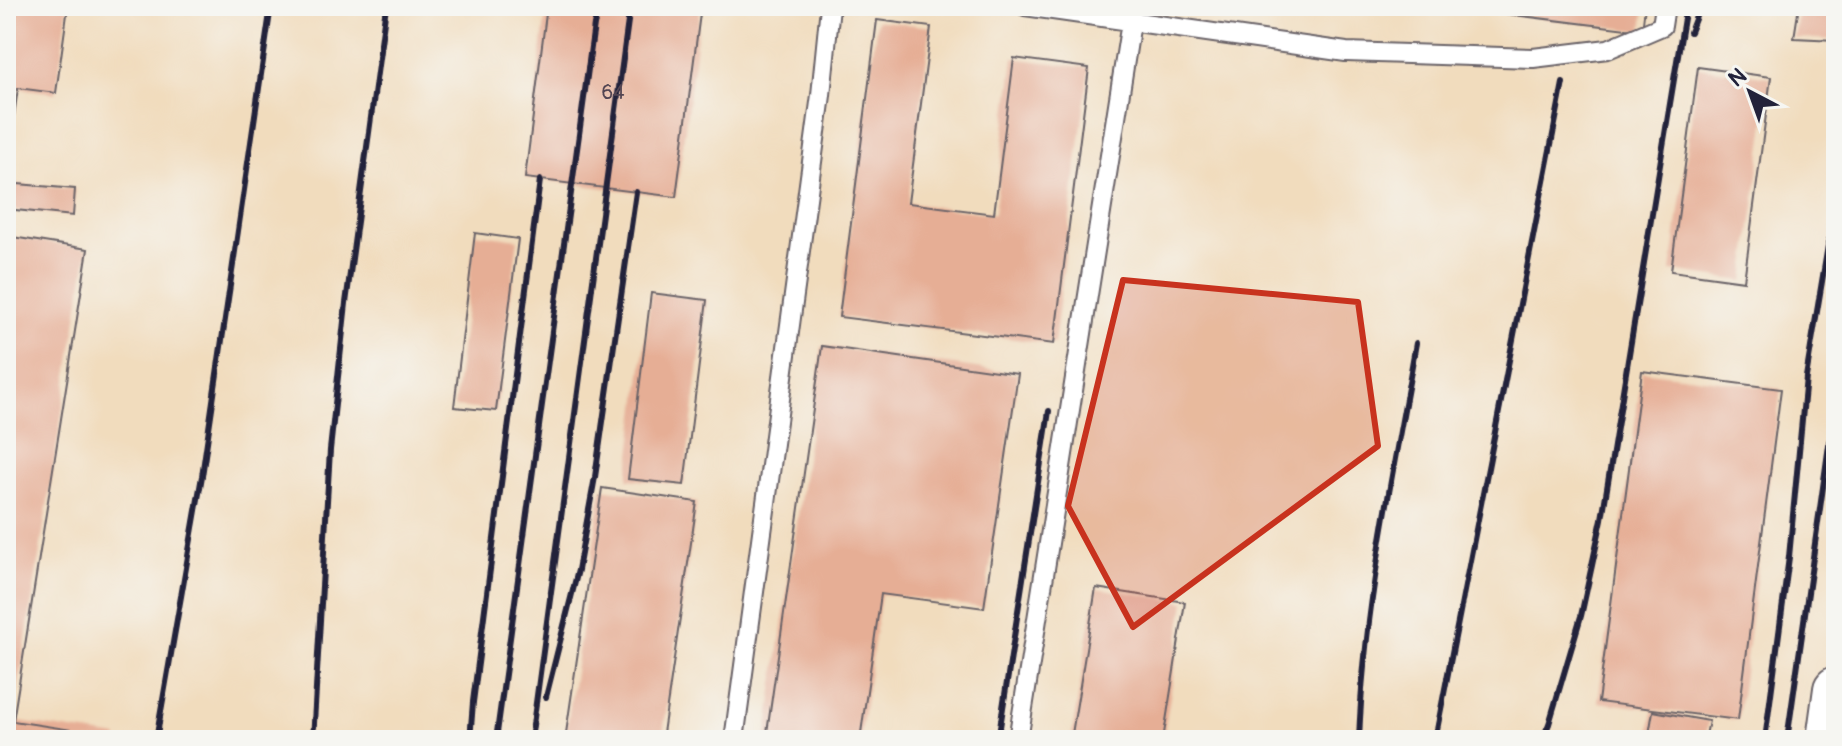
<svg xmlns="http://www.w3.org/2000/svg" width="1842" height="746" viewBox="0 0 1842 746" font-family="Pangolin,sans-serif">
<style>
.building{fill:#e6ae95}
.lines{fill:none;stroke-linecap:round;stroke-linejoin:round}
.service-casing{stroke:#6a6368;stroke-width:22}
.tertiary-casing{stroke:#6a6368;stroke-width:48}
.service{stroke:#fff;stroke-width:18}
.tertiary{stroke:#fff;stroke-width:44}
.rail{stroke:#22223b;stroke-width:6}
.marked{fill:#c8321e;fill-opacity:0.2;stroke:#c8321e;stroke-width:6;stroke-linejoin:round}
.labels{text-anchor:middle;stroke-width:8;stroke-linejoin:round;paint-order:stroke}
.number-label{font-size:20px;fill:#534552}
</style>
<rect width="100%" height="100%" fill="#f6f6f2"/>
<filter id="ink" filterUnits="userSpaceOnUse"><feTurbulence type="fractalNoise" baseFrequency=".0125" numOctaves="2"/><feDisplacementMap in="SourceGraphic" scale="16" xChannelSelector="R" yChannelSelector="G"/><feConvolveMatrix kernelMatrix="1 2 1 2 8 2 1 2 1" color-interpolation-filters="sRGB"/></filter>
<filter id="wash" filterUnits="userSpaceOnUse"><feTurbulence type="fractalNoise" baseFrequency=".006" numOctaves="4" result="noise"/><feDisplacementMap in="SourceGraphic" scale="32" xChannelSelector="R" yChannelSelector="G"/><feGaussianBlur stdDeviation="1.8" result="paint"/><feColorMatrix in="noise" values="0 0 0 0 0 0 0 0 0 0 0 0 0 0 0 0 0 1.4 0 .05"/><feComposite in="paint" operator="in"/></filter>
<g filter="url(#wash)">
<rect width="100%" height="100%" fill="#f1dcbd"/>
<g id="blocks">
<path class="building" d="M6,6L68,7L56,93L18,88L12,130L6,129Z
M547,6H701L676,197L525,178Z
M1459,6H1645L1642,31L1458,8Z
M1799,6H1836V40L1794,38Z
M877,20L931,27L908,203L994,214L1014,58L1089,68L1054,344L839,317Z
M1698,67L1771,77L1744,281L1671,271Z
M6,183L75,189L73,216L6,209Z
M475,233L518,239L496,411L454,407Z
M6,236L88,249L13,721L118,737L117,740H6Z
M651,293L707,300L684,485L628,479Z
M822,346L1018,374L984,608L881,594L860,740H766Z
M1642,371L1781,389L1738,720L1598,702Z
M602,488L697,502L662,740H565Z
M1096,588L1185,602L1163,740H1071Z
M1653,711L1709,721L1705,740H1648Z"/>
</g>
</g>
<g filter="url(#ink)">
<use href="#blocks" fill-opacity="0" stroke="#6a6368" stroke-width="2"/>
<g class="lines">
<g class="service-casing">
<path id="service" d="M1025,6L1346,52L1533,58L1608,49L1662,26L1665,6
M734,740L821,95L830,6
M1018,740L1131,22"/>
</g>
<g class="tertiary-casing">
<path id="tertiary" d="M1829,740L1836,689"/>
</g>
<use href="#service" class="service"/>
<use href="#tertiary" class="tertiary"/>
<path class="rail" d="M1690,32L1700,6
M546,697L578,570L595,477L636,192
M156,740L202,476L271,6
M313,740L330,450L346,303L386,6
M470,740L473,702L540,180
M496,740L594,25L599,6
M531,740L630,6
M998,740L1049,411
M1359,740C1364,606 1393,474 1416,343
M1435,740L1563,83
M1542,740L1549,724L1581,616L1602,519L1686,6
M1765,740L1789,557L1806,377L1836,198
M1787,740L1836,396"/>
</g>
</g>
<path class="marked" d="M1123,280L1358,302L1378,446L1133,627L1068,506Z"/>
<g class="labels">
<g class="number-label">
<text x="613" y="99">64</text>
</g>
</g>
<rect width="1842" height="746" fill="none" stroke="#f6f6f2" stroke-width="32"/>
<g transform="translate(1750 92) rotate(319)" stroke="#f6f6f2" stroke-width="6" paint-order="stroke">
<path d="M0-6L14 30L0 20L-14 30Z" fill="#22223b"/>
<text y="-12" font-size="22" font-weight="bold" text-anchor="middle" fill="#22223b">N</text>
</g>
</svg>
